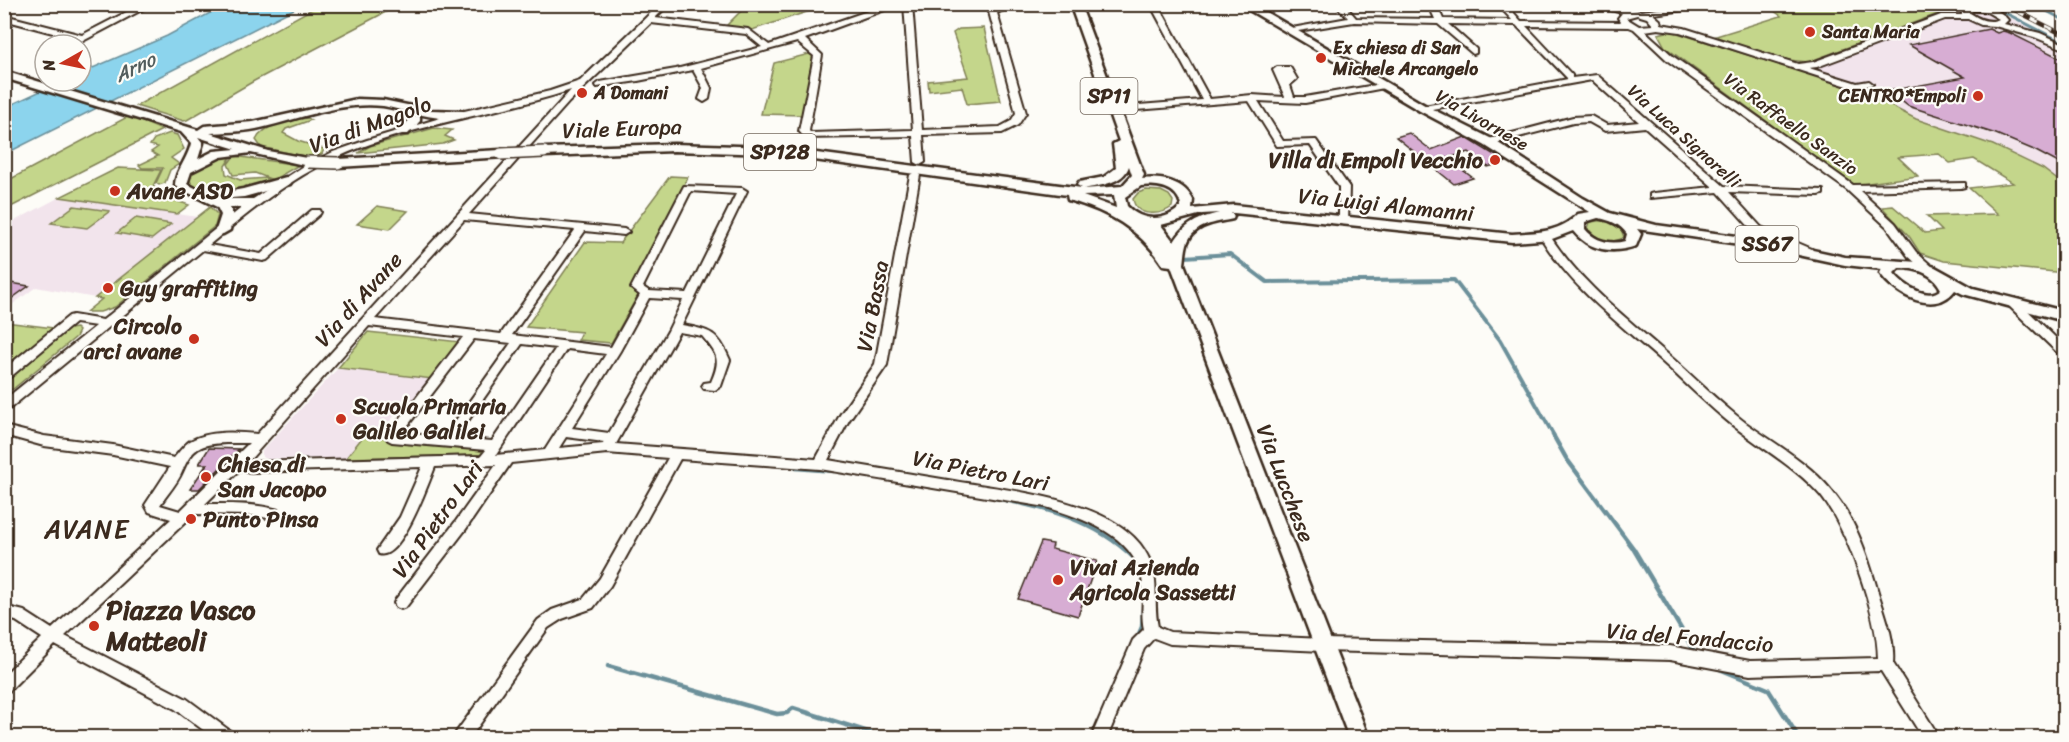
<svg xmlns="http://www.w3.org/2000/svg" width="2069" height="742" viewBox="0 0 2069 742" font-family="Sriracha,sans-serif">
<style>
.built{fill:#f2e4ec}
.green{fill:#c4d68b;stroke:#808054;stroke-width:1.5}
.water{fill:#8cd4ed;stroke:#6c909a;stroke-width:1.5}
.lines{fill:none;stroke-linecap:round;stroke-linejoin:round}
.stream-far2{stroke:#6c909a;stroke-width:3}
.stream-far1{stroke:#6c909a;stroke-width:4}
.stream{stroke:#6c909a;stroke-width:4.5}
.building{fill:#d7add3;stroke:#3b2a1e;stroke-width:1.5}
.minor-casing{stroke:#3b2a1e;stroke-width:4}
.major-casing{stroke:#3b2a1e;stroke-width:5}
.minor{fill:#fdfcf7;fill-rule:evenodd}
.major{fill:#fdfcf7;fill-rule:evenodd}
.rail-casing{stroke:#3b2a1e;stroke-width:4.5}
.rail{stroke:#fdfcf7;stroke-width:3;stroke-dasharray:8;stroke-linecap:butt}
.major-bridge-casing{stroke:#3b2a1e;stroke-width:14;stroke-linecap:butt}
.major-bridge{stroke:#fdfcf7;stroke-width:11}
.poi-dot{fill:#c8321e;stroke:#fdfcf7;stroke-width:2}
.labels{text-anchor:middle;stroke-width:4.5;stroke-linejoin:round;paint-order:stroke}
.far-poi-label{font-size:18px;font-weight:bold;fill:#3b2a1e;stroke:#fdfcf7;text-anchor:start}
.far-street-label{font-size:18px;fill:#3b2a1e;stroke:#fdfcf7}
.far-water-label{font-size:20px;font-style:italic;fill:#535d5c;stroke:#fdfcf7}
.shield{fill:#fdfcf7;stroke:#75695f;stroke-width:1.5}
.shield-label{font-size:21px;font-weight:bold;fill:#3b2a1e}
.street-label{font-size:22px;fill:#3b2a1e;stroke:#fdfcf7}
.poi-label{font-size:22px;font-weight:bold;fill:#3b2a1e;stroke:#fdfcf7;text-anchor:start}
.quarter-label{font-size:26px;letter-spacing:1.5px;fill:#3b2a1e;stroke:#fdfcf7}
.near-poi-label{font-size:27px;font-weight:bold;fill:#3b2a1e;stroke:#fdfcf7;text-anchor:start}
</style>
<rect width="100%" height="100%" fill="#fdfcf7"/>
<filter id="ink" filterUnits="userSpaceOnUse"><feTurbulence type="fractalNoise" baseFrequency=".0167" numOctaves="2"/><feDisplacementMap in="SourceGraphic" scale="12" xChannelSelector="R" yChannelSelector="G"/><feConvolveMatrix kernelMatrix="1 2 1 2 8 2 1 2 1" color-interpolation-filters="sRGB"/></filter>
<g filter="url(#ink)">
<path class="built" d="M1967,5H1985L2064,44V184L2042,168L1995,145L1917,119L1859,88L1794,68Z
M60,197L198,217L95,298L36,287L5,310V226Z
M338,368L433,379L414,405L403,404L380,435L365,434L346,458L266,459L262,457V451Z"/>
<path class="green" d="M319,5H399L254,81L187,120L184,121L136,106Z
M747,5H810V7L819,8L752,30L726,26Z
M1766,5H1962L1808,62L1788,60L1713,37L1781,16Z
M984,28L1001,101L967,104L962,87L929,91L928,81L968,77L953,33L959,29Z
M1671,31L1860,90L1916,119L1993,145L2043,169L2064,185V273L1944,261L1920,253L1909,236L1882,207L1893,206L1925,233L1942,231L1927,216L1998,214L1969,188L2013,183L1974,159L1950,163L1939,154L1898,157L1918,176L1854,185L1665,47L1658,34Z
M809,54L814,57L803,115L761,114L774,63Z
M129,116L162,130L5,210V182Z
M308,118L311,120L286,129L283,133L298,141L324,149L322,154L312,158L261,147L256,140C264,124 291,120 308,118Z
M434,128L452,130L445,136L454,140L443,144L358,153L370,146Z
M170,133L177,135L184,149L171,158L179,164L170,170L165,183L159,185L156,183L163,168H142L139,165L158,156L151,152L158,147L150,145L154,139Z
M233,154L225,166L226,174L240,180L266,178L270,182C253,188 192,205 189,176C199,163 217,157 233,154Z
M234,156L299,165L273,180L255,173L233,175L228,164Z
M118,168L161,170L153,186L168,198L189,205L177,214L60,197Z
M670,176L688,177L630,289L638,295L611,343L578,340L582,332L526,327L585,242L620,243Z
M1146,190L1161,191L1169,195L1173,201L1172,207C1160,216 1136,217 1133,199L1138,193Z
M74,206L110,211L87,228L51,223Z
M377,206L408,211L390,229L357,224Z
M210,207L218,215L215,226L115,307L100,312H86L102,299L95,298Z
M136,218L171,224L152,239L117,233Z
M1605,220L1620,227L1624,237C1612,245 1595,240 1588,228L1590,222Z
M5,322L54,328L5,366Z
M76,328L79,331L76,337L13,389L5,391V382L69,329Z
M368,332L461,342L433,379L338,368Z
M365,434L380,435L379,437L486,448L482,455L346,458Z"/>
<path class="water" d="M225,5H302L5,154L4,108L62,81H81V73L167,36Z"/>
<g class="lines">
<path class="stream-far2" d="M1988,4L2064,43
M2033,4L2064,20"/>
<path class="stream-far1" d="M1185,257L1230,254L1267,282L1454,280L1500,340L1554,436"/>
<path class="stream" d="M1553,435L1566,458L1633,548L1693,649
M796,468L834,471
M995,498C1047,508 1095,520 1134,558
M1138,636L1142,627L1143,609
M608,666L777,714L787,713L793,708L887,738
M1717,668L1768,689L1799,738"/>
</g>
<path class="building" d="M1989,29L1997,33L2003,31L2010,33L2064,60V166L2034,150L1996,134L1908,106L1899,99L1883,92L1965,77L1909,45Z
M1409,133L1431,150L1465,137L1506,162L1488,167L1469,152L1447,158L1473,178L1454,184L1396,137Z
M4,282L29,286L4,304Z
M209,448L239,449L199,489H190L207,464H199Z
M1041,542L1053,544L1052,549L1097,561L1078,616L1018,599Z"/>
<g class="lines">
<g class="minor-casing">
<path id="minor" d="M142,4H153L83,41L4,20V15L82,35Z
M660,4H669L655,18L748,29L769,45L888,4H901L805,39L822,55L809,131L811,133L913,130L904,4H912L922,130L1000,127L1011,121L1016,113L989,12L1003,6L1045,4L1004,10L997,13L1026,113L1018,125L1002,133L923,135L925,162L920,165L915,162L913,136L805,138L799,131L814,56L797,42L701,68L711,88L709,99L704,102L699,99L703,88L693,70L638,81L597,87L596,85L600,82L676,69L762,47L746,34L651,23L569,102L469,214L624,229L629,232L624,235L585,231L512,335L611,347L640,295L631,288L684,186L742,188L747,191L682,325C711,330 718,332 730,360L721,386L715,390L704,389L702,386L704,383L711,382C721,359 718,355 702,336L679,332L616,444L816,459L840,415L875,364L910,175L915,172L920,175L887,365L849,420L828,460C870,467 912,474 954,481C1008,490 1104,499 1140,544C1163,574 1152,596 1158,627L1170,632L1323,639L1670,646L1750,661L1878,658C1878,616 1847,528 1821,496C1797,468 1764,450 1736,428C1708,406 1684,381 1658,358C1615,320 1571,287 1541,238L1546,235L1550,236C1580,282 1623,315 1664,351C1692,375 1717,401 1746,423C1775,444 1808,462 1831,490C1856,519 1868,557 1878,592C1885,615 1895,639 1893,663L1940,738H1923L1881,671L1750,675L1670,660L1323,651L1170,644L1154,638L1144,649L1107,738H1091L1133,640L1144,629C1140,612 1145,595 1142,578C1132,534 1084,519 1046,507L820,469L680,459L610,586L593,608L562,619L548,628L470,738H452L538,620L552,610L583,599L600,578L668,458L607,453L511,463L466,529L406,607L401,609L396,607L394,603L396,599L456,521L496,465L435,467C428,484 401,561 379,554L377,550L400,517L422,467L251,472L240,470L205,504C229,504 255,503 278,510L280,514L278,518L273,519L251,515L194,514L65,636L187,699L233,733L235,738H214L175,709L55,645L9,691L4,693V675L42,638L16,621L4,618V606L24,611L52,629L171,519L149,512L145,505L170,467L113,455L44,446L4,435V426L44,436L113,445L174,458C179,452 184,445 190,441C209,430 237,432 257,434L571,90C495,115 412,124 338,157C290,178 249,212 209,245L261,254L312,210H320L321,212L320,214L267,260L263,261L203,250L8,410L4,411V400L96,326L75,323L8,379L4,380V369L69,316L73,315L103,320L250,201L304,166L333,152L367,140L460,112L550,91L580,81ZM691,191L736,194L687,293L649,291L643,287ZM464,220L575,230L501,334L375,319ZM649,298L683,300L668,331L609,433L572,428L620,351ZM369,326L463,337L386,437L388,440L392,442L486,450L481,456L248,462ZM474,339L511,343L444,437L402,433ZM522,344L556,348L492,441L456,438ZM567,349L606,354L545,450L496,455ZM566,437L604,442L603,444L559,448ZM226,443H249L180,511L160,505C167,494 177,484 182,472C192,448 200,444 226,443Z
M1150,4H1158L1210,99L1252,95L1285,97L1273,70L1277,67H1290L1297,79L1290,85L1294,97H1305L1387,83L1388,85L1384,88L1305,103L1258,101L1283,141L1316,140L1349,187L1348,223H1340L1339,221V187L1310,145L1277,146L1249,101L1111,112L1109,110L1114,107L1202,100Z
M1335,4H1344L1356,18L1435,19L1428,4H1436L1443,19L1512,20L1497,4H1506L1521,21L1621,22L1618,18L1622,13L1600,7L1599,4H1610L1641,11L1682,6H1685V10L1653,14L1660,20L1661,24L1684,28L1798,64L1813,62L1941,15H1962V11C1977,1 1997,6 2008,20L2004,24L2040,33L2064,44V49L2034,37L1995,26L1981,25L1968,19H1945L1817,67L1809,68L1857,83L1869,81L1873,84L1857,89L1680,32L1658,29L1645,31L1674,57L1853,185L1965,183V187L1961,188L1860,191L1895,223L1916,252L1935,269L1936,271L1931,274L1927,273L1908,256L1887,227L1847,190L1668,61L1634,29L1629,27L1526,26L1572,75V78L1597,75L1724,186L1823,190V194L1819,195L1729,192L1761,227L1812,249L1813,251L1812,253H1804L1753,231L1718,192L1650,198V194L1654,193L1713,187L1645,127L1605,131L1589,122L1573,123L1488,145L1483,142L1485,140L1573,117L1591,116L1607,125L1639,122L1592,80L1421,111L1419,109L1424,106L1568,79L1516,25L1448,24L1476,49V53L1473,54L1438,24L1354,22L1292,32L1288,30L1292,28L1348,18ZM1974,10L1987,12L1999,19C1989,24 1979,19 1970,13ZM1637,15L1647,18L1653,25L1639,26L1626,18Z
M2013,299L2017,300L2064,346V356L2060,355L2009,306L2007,303Z"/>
</g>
<g class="major-casing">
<path id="major" d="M1070,4H1080L1144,175L1142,179C1161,177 1184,181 1193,200L1192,209L1234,205L1512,234C1538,232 1559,233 1578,214L1590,212L1484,145L1420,111L1239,4H1252L1428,107L1492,139L1583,198L1610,213L1656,225L1766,240L1845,257L1918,262L1935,267L1973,288L2064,311V321L1963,294L1955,290C1935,317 1895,295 1880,273L1882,269L1845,265L1766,248L1637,229L1641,234L1636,246C1613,254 1589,251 1573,231L1552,239L1512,242L1234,213H1231L1234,216L1233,219C1215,223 1194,224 1187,244C1185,251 1185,258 1184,264L1369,738H1349L1171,266L1163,265C1140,229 1108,211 1068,200L1067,195L771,154L674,151L544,156L538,152L544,148L674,144L771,147L1082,188L1077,185L1079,182L1104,177L1116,168L1113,144L1119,141ZM1129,166L1132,175L1122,186L1084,189C1100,185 1123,184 1129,166ZM1141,186C1157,184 1178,187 1181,206C1167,222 1141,222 1127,206L1125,197ZM1114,195L1116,208L1083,196ZM1219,213C1198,218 1185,224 1174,242L1161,225L1202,214ZM1598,218C1610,220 1620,224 1627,234L1625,241C1610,245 1595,241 1585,229V222ZM1899,268C1916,268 1933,273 1941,289C1928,302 1903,285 1894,273Z
M4,71L198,130L204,126L253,122L357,99L383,100L431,110L463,111L469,114C454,127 402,109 383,106C341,101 297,120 256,129C241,132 225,132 210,133L268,151L312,159L314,162L308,166L251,153L221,157L191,172L187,184L210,195L243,189L286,177L292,181L290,184L244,197L220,199H254L260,203L254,207L230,208L233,215L230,230L223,234L216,230L221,215L217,207L175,186C175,171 188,159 191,143L181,132L4,78ZM198,137L236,149L214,151L198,159L203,143Z
M416,116L420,117V121L408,134H400V130L412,117Z
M501,150L507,154L505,157L338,167L332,163L338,159Z"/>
</g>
<use href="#minor" class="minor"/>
<use href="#major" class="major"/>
<g class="rail-casing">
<path id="rail" d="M2003,4L2064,35"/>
</g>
<use href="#rail" class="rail"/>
<g class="major-bridge-casing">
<path id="major-bridge" d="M501,154L544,152
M308,162L338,163"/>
</g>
<use href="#major-bridge" class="major-bridge"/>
</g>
</g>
<g class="poi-dot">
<circle cx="1810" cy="32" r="6"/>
<circle cx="1321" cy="58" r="6"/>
<circle cx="582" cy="93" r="6"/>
<circle cx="1978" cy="96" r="6"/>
<circle cx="1495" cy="160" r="6"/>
<circle cx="115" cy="191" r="6"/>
<circle cx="108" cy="288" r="6"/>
<circle cx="194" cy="339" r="6"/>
<circle cx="341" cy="419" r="6"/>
<circle cx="206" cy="477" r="6"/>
<circle cx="191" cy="519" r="6"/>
<circle cx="1058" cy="580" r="6"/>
<circle cx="94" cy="626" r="6"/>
</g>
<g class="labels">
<g class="far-poi-label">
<text x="1822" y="38">Santa Maria</text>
<text x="1333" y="54">Ex chiesa di San<tspan x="1333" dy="21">Michele Arcangelo</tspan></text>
<text x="594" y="99">A Domani</text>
<text x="1966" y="102" text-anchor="end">CENTRO*Empoli</text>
</g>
<g class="far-street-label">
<text transform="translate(1482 120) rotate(30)" y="6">Via Livornese</text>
<text transform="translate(1791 124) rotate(36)" y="6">Via Raffaello Sanzio</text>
<text transform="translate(1684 136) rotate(42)" y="6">Via Luca Signorelli</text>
</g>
<g class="far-water-label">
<text transform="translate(135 67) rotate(-26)" y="7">Arno</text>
</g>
<g class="shield">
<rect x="1080.5" y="78" width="57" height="36" rx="4.5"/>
<rect x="744" y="134" width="72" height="36" rx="4.5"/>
<rect x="1735.5" y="226" width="63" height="36" rx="4.5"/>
</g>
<g class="shield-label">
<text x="1109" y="103">SP11</text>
<text x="780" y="159">SP128</text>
<text x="1767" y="251">SS67</text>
</g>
<g class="street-label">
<text transform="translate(370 124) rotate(-20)" y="8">Via di Magolo</text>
<text transform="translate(622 128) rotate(-2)" y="8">Viale Europa</text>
<text transform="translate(1386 204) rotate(6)" y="8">Via Luigi Alamanni</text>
<text transform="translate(358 299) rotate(-48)" y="8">Via di Avane</text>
<text transform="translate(872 306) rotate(-79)" y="8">Via Bassa</text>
<text transform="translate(981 470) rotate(11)" y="8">Via Pietro Lari</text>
<text transform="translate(1286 483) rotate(69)" y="8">Via Lucchese</text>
<text transform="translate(437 519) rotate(-54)" y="8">Via Pietro Lari</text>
<text transform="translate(1690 637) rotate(5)" y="8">Via del Fondaccio</text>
</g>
<g class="poi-label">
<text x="1483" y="168" text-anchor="end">Villa di Empoli Vecchio</text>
<text x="127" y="199">Avane ASD</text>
<text x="120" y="296">Guy graffiting</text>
<text x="182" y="334" text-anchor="end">Circolo<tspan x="182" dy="25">arci avane</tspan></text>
<text x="353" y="414">Scuola Primaria<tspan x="353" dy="25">Galileo Galilei</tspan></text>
<text x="218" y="472">Chiesa di<tspan x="218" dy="25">San Jacopo</tspan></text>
<text x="203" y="527">Punto Pinsa</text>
<text x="1070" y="575">Vivai Azienda<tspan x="1070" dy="25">Agricola Sassetti</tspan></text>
</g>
<g class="quarter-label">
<text x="87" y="538">AVANE</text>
</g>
<g class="near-poi-label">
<text x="106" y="619">Piazza Vasco<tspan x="106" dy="31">Matteoli</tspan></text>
</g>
</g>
<rect width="2069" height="742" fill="none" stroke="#fdfcf7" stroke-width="24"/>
<rect x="12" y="12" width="2045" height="718" fill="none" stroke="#3b2a1e" stroke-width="2" filter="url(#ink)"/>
<g transform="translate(63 63) rotate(261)"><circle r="28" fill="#fdfcf7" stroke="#afa8a0" stroke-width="1.5"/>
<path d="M0-4.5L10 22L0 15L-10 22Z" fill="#c8321e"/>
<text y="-9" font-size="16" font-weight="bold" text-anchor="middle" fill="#3b2a1e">N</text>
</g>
</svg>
